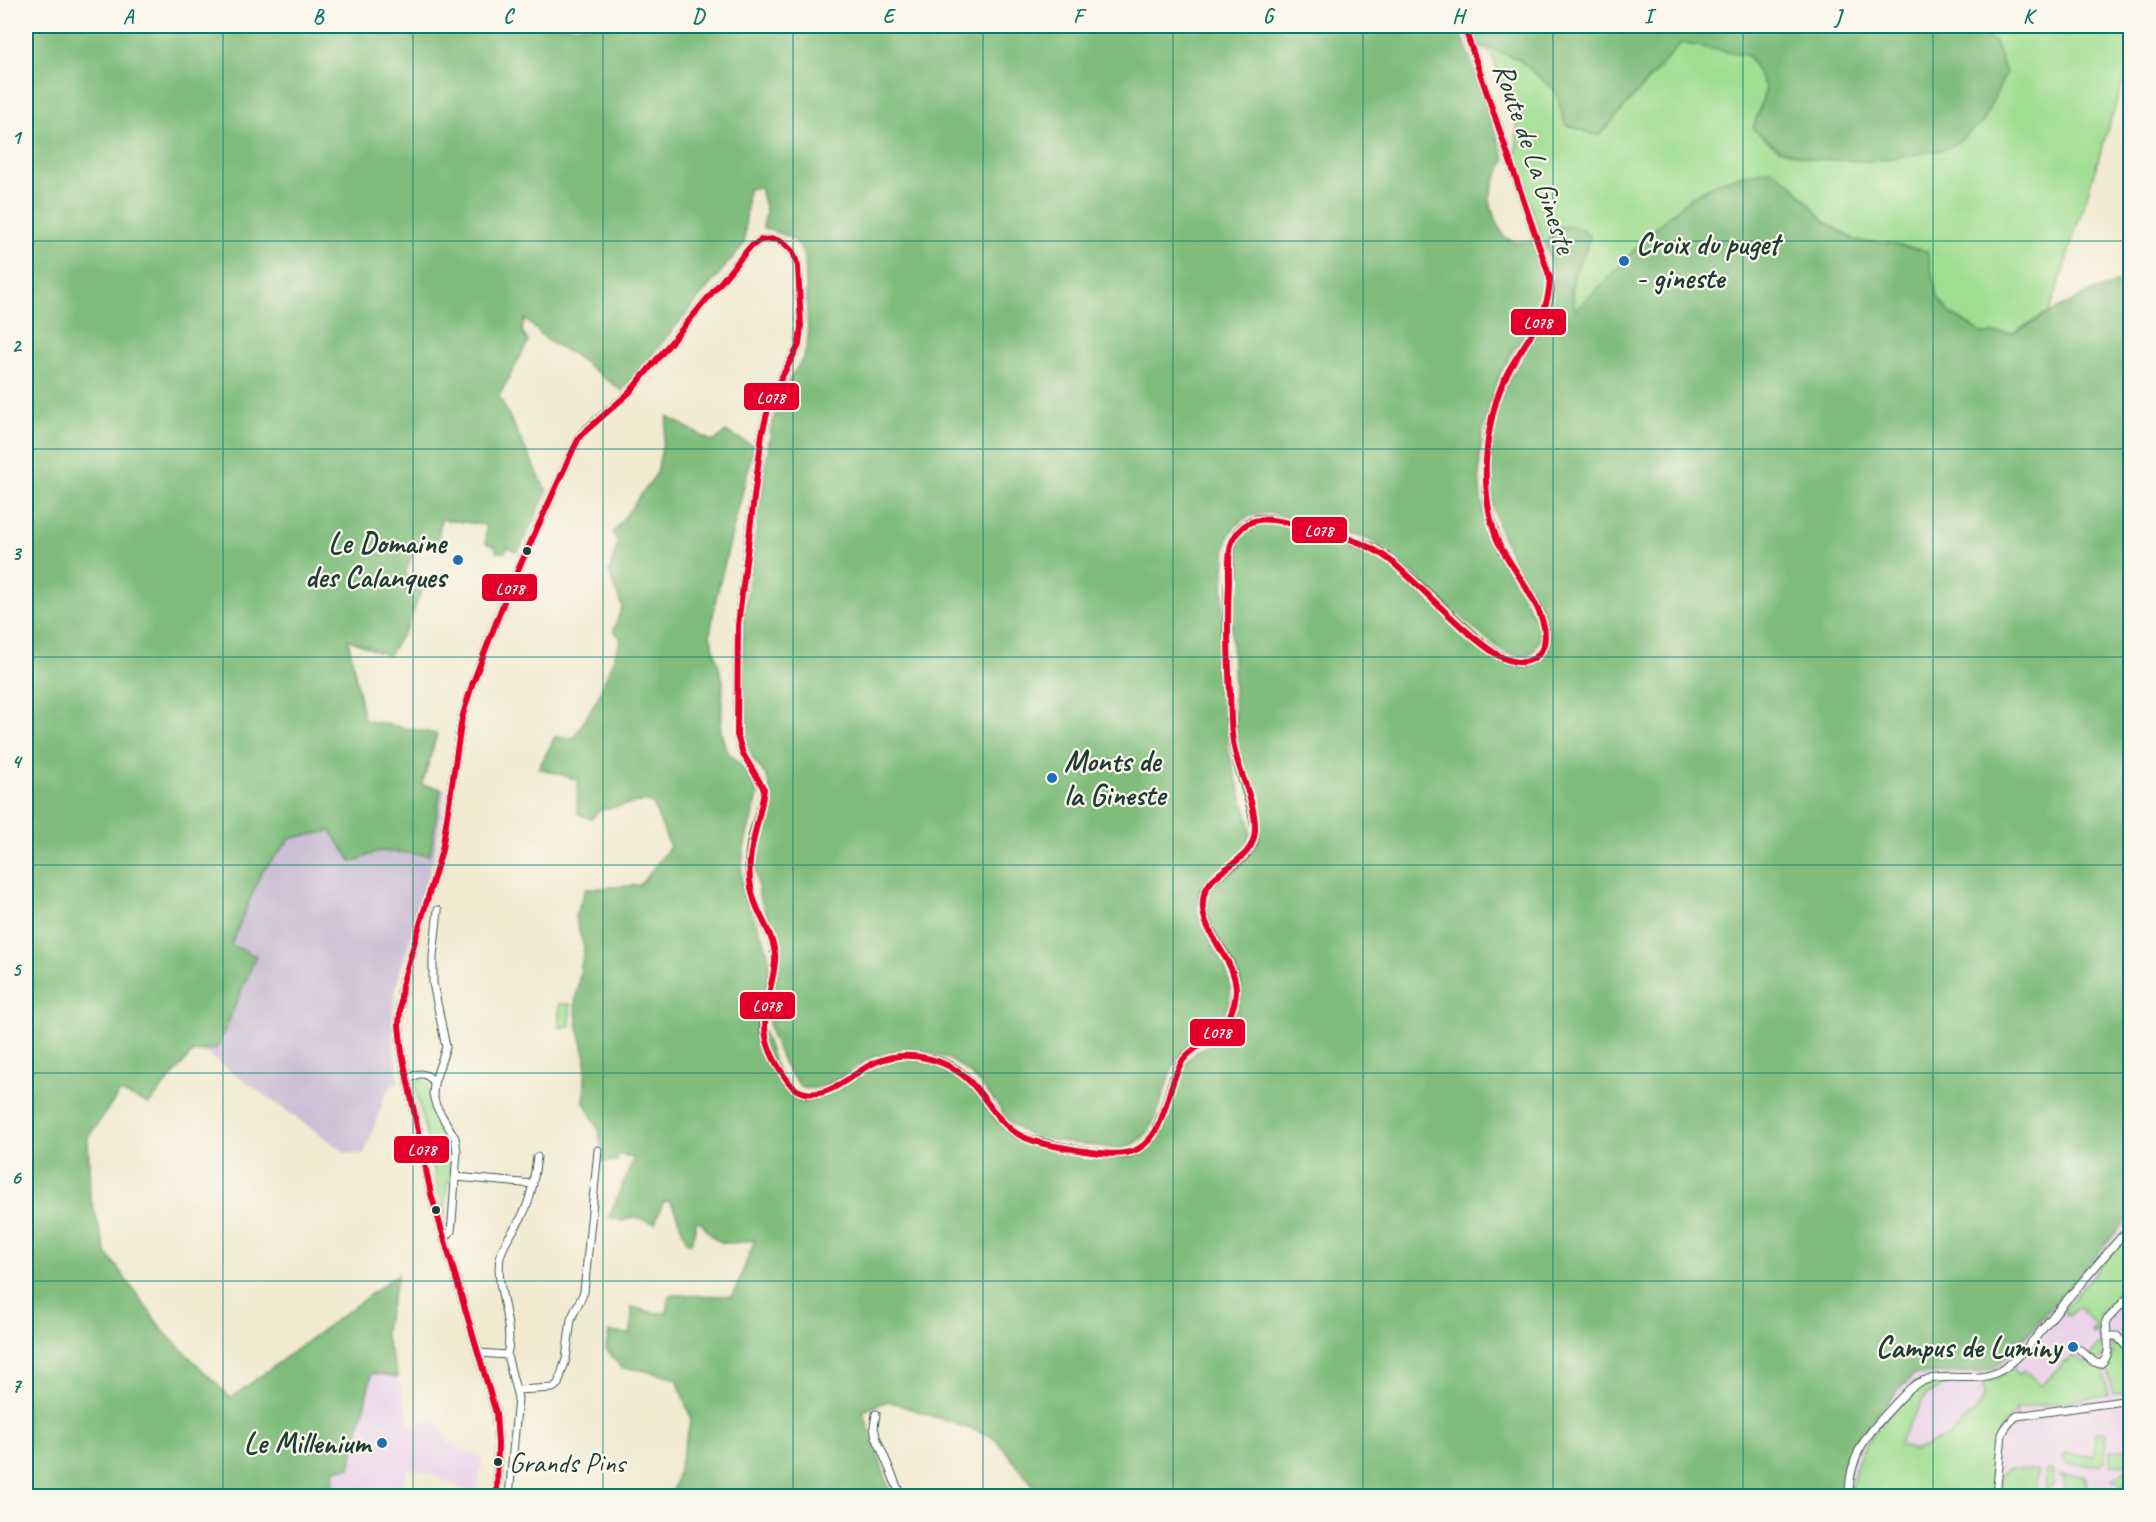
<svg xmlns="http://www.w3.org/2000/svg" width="2156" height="1522" viewBox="0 0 2156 1522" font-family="Caveat,sans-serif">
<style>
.built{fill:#ebd1eb}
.industrial{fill:#cbbfd5}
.green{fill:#a0de93;stroke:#608e64;stroke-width:1.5}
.forest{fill:#80bd7d;stroke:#507d58;stroke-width:1.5}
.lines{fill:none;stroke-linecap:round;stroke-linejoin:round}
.minor-casing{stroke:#3e574c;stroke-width:9}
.major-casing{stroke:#3e574c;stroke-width:10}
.minor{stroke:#fff;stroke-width:7}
.major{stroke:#fabe6d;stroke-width:8}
.bus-1-casing{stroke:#fbf7ec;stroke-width:10}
.bus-1{stroke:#e4002b;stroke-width:6}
.grid{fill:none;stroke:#0f766e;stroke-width:1.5;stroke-opacity:0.55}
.poi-dot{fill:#1f6fb2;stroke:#fbf7ec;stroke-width:2}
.bus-dot{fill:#1f3d34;stroke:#fbf7ec;stroke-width:2}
.labels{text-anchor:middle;stroke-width:4.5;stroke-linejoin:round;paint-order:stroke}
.bus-label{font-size:28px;fill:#1f3d34;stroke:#fbf7ec;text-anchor:start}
.street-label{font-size:30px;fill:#1f3d34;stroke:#fbf7ec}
.poi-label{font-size:30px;font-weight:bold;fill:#1f3d34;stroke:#fbf7ec;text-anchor:end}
.line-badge{stroke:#fbf7ec;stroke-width:2}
.badge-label{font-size:16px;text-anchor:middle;font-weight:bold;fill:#fff}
.neatline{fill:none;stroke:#0f766e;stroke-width:2}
.grid-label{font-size:20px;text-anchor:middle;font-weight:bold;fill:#0f766e}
</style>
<rect width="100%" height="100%" fill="#fbf7ec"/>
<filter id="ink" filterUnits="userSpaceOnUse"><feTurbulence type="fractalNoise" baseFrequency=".0167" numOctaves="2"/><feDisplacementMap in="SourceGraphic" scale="12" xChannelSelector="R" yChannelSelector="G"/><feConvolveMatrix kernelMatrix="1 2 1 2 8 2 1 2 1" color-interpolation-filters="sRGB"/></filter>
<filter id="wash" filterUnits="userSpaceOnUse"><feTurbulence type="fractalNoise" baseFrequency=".008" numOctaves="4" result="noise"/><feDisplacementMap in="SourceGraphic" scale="24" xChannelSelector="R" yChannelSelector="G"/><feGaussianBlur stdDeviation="1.35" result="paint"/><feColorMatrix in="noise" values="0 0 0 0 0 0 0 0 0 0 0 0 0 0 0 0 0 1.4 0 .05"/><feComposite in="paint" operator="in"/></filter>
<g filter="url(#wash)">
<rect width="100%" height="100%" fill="#f1ead1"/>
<path class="built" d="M2130,1216V1496H1844L1848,1465L1858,1440L1882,1408L1914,1374L1980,1372L1996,1368L2035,1326Z
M373,1373L398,1377L410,1426L437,1418L446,1442L481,1458L482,1461L476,1493L461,1489L429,1473L409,1468L400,1490L404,1496H335L331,1494L335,1469L350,1468Z"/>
<path class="industrial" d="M441,788L445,789L435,853L396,986L392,1024L399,1083L394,1085L386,1093L364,1155L346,1153L202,1051L217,1048L256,956L231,945L261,873L291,838L331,831L352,861L379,851L429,855Z"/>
<path class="green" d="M1962,26H2130V60L2050,311L2013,333L1983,334L1950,313L1937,296L1926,251L1887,243L1856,241L1824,221L1792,184L1684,203L1636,249L1599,289L1576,310C1567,286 1575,268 1587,248L1548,238L1546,249L1513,154L1517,149V122L1491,53L1476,46H1485L1518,59L1555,90L1566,125L1599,136L1681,43L1749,56L1766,88L1779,149L1813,159L1873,161L1995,42Z
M559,1004H570V1027H559Z
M422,1079L429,1085V1098L432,1105L453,1146L452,1178L447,1184L445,1220L415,1086L416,1082Z
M2130,1231V1291L2120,1301L2116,1298L2099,1315L2103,1319L2105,1356L2102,1359H2094L2090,1355L2102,1341L2099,1338L2100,1332L2097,1330L2094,1334L2091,1331L2096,1325L2078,1307L2069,1316L2063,1311Z
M2111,1340L2121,1345L2130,1356V1392L2114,1394L2106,1364L2113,1354Z
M2073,1355L2083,1363L2086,1360L2092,1365L2101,1366L2109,1395L2015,1409L2016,1414C1989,1424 1994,1472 1993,1496H1851C1855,1445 1878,1426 1913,1391C1923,1384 1934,1381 1946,1384L1926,1395L1905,1431L1899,1445L1914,1451L1926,1446L1939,1439L1948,1437L1974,1412L1981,1404L1985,1391L1981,1383L1999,1378L2013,1367L2019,1376L2024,1370L2042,1386L2064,1361L2067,1363Z
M2095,1432H2106L2105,1462L2101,1465L2065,1464L2063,1456L2066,1454L2094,1456Z
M2130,1435V1459L2124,1464L2111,1465L2110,1450H2129Z
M2130,1467V1491L2112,1480Z
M2008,1469L2037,1470V1496H2045L2046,1470H2053V1486H2049V1496H1999C2000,1487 1998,1474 2008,1469Z
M2060,1475L2086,1476V1496H2070L2068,1491L2064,1490V1477H2060Z"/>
<path class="forest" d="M26,26H1459L1505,160C1486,198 1485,199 1504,237L1514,242H1533C1540,261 1547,279 1544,299C1540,320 1522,337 1511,354C1485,396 1473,459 1483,509C1491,551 1518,586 1538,623L1540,639L1534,651L1523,657L1506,653L1479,633L1384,548L1367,539L1271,513C1256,513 1240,517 1231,532C1224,544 1225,559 1224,572C1220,628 1224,684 1227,740C1230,761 1237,781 1243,802C1246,811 1251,823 1250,833C1249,844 1241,853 1233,859C1220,869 1202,877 1198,894C1189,928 1228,954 1230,987C1231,1003 1224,1020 1211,1031C1201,1040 1186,1045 1179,1056C1158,1087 1163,1144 1117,1149C1093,1145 1042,1142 1022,1131C1012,1126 1006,1117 1000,1108C981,1084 961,1058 929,1053C912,1050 896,1050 879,1055C856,1062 824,1096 801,1087L786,1068L771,1034L769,1022L780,954L772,926L759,896L755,860L759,837L769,798L770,786L767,777L754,760L744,736L741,684L744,616L771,429L780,398L792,375L804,358L808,339L805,258C795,231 784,238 763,227L766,211L760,187L748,189L744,244L622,391L574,355L548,341L525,319L522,330L528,342L499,396L547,492L518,552L507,547L505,552H496V547L486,543V525L441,519L438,540L415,548L405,573L423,587L407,627L388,656L348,639L364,720L437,734L422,785L441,788L430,855L379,851L352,862L331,831L291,838L261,873L231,945L256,956L217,1048L192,1053L149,1104L120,1092L88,1137L90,1196L106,1252L164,1332L231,1398L398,1274L384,1332L398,1377L372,1373L350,1468L335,1469L331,1494L335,1496H26Z
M1469,26H1962L1995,42L2006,73L1983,122L1948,149L1873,161L1813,159L1779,149L1753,129L1766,88L1749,56L1681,43L1599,136L1566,125L1555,90L1518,59L1485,46H1476Z
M1771,169L1792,184L1824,221L1856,241L1887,243L1927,251L1937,296L1950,313L1983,334L2013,333L2088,293L2130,278V1216L2035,1326L1995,1368L1980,1372L1914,1374C1889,1401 1859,1428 1848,1464C1845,1474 1845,1486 1844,1496H1042L994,1437L888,1401L863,1411L892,1496H672L691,1419L677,1379L642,1370L621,1368L606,1348L609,1332L631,1334L632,1307L655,1313H667L669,1295L733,1296L755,1240C741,1241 722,1248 712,1236C707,1231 705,1225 699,1221L696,1222L693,1239L690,1243L686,1240L674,1207L669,1201L663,1202L655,1223L632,1217L623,1221L609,1217L634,1158L618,1154L617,1161L600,1162L602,1150L599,1130L584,1102L586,1058L578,1027L575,1005L584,948L575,916L586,889L640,885L670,847L653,804L645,801L600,810L591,819L577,813L578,780L539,768L555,737L574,738L598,698L621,639L614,630L622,606L609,573L618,543L613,533L657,473L668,417L713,442L726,432L754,446L716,598L710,635L723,681L721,732L726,750L756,782L758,796C749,830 734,866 746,901C754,922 767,939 769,962C771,982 759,1002 760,1021C761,1028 765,1037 768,1044C774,1063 782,1096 807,1099C821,1100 833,1091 845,1084C876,1064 909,1051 945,1068C972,1080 984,1107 1003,1127C1008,1133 1014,1138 1022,1141C1040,1149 1061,1150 1080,1153C1092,1154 1104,1157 1116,1158C1172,1161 1164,1089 1188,1060C1195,1051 1208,1047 1217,1039C1232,1026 1241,1006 1240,987C1238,956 1202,928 1207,899C1212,871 1259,869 1259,831C1259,803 1240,769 1236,739L1231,618L1235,549L1241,534L1254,525L1270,523L1364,548L1378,556C1403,578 1427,600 1452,622C1468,635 1484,651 1502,661C1519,671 1544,666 1549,644C1551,636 1547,621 1543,613C1539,602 1531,592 1525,582C1504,544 1490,516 1490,472C1490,434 1499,391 1519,359C1530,343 1545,328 1551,310C1554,300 1555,288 1554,278C1551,259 1540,245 1555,228C1568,224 1580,227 1590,236C1583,263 1563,279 1576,309C1621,270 1663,208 1717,183C1733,176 1754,174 1771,169Z"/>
</g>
<g filter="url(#ink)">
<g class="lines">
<g class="minor-casing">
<path id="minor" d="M438,910L433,956V983L446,1047L434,1083L433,1094L436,1106L455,1138L457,1151L452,1222L451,1231L444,1240
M408,1081C417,1071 427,1072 434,1083
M456,1177L533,1184
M2107,1336H2117L2130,1351
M2080,1350L2094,1362L2100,1364C2114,1356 2106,1335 2106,1321L2130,1295
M479,1353L507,1355L518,1398L509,1496
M507,1355C515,1324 495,1290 500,1258C503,1242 515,1230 522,1216C532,1198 534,1177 537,1157
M517,1390L553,1388L558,1384L566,1359L571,1319L584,1292L598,1150
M876,1414L874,1427L876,1437L901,1496
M1849,1496C1849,1453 1869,1432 1897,1402C1906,1393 1913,1383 1926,1380C1953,1372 1981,1386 2006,1367C2026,1352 2042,1329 2058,1310C2082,1282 2106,1254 2130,1227
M1996,1496L2002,1434C2006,1426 2010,1421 2017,1416L2130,1400"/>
</g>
<g class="major-casing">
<path id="major" d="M497,1496L498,1443L496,1413L431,1194L402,1053L399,1025L402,985L442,850L462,718L472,685L507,594L573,450L580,436L587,429L629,393L750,247L761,240L774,239L783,242L793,252L798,266L801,326L799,345L771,397L762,434L738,625L737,735L743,754L764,789C763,805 757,820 753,835C749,852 748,871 751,888C754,912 773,931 775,955C776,966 772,979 770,990C768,1000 765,1009 764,1019C762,1041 777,1067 790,1084C814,1114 853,1070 878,1061C895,1055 914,1054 931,1059C976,1069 983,1108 1014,1132C1027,1143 1098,1154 1117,1154C1168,1155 1162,1087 1184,1058C1191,1049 1203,1044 1212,1037C1228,1026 1237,1005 1236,986C1234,954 1198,930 1203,898C1208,868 1255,866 1255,831C1255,805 1236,768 1232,739C1230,686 1225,632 1229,579C1230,566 1228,552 1233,540C1237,530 1247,521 1258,519C1274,516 1366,542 1380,552C1409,574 1436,602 1463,626C1478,639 1495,658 1515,662C1526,665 1538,658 1543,648C1557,620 1511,570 1499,544C1490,521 1485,498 1486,473C1486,440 1492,403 1507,374C1523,342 1553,316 1550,278L1464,26"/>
</g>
<use href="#minor" class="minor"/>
<use href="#major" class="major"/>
<g class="bus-1-casing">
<path id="bus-1" d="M497,1496L498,1443L496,1413L431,1194L402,1053L399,1025L402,985L442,850L462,718L472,685L507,594L573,450L580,436L629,393L750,247L761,240L774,239L783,242L793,252L798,266L801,326L799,345L771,397L762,434L738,625L737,735L743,754L764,789C760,826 742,858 753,896C758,916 773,933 775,954C776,965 773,975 771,985C763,1024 760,1040 783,1074C789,1083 795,1092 806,1093C832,1098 854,1071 876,1062C910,1048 951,1059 975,1087C988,1102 999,1122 1016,1133C1035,1145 1063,1147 1084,1151C1101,1153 1122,1157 1138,1149C1168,1132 1165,1087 1183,1060C1189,1051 1198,1047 1207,1041C1224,1029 1236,1011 1236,989C1235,955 1195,930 1204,895C1212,866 1254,864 1255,830C1256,802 1239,774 1234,747C1230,730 1231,711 1230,693C1228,656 1227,620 1229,583C1229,571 1228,557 1231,545C1233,539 1235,535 1239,531C1252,515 1271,519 1289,523C1323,531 1363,538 1391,561C1425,590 1456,626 1493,652C1500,657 1509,661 1518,662C1525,663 1533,660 1538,655C1565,626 1506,565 1496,537C1487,512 1485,486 1486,460C1488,430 1494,399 1508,372C1526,339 1549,318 1550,278L1464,26"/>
</g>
<use href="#bus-1" class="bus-1"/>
</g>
</g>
<path class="grid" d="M223,26V1496M413,26V1496M603,26V1496M793,26V1496M983,26V1496M1173,26V1496M1363,26V1496M1553,26V1496M1743,26V1496M1933,26V1496M26,241H2130M26,449H2130M26,657H2130M26,865H2130M26,1073H2130M26,1281H2130"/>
<g class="poi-dot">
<circle cx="1624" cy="261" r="6"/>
<circle cx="458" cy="560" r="6"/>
<circle cx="1052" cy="778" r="6"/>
<circle cx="2073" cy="1347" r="6"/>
<circle cx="382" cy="1443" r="6"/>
</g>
<g class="bus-dot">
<circle cx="527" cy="551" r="5"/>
<circle cx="436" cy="1210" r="5"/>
<circle cx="498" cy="1462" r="5"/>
</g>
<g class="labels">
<g class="bus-label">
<text x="509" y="1472">Grands Pins</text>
</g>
<g class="street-label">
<text transform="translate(1535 158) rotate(71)" y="10">Route de La Gineste</text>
</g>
<g class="poi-label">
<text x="1636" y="254" text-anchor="start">Croix du puget<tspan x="1636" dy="34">- gineste</tspan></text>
<text x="446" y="553">Le Domaine<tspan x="446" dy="34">des Calanques</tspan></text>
<text x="1064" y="771" text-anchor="start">Monts de<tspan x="1064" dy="34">la Gineste</tspan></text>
<text x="2061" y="1357">Campus de Luminy</text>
<text x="370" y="1453">Le Millenium</text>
</g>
</g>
<g class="line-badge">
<rect x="1510" y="308" width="57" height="28" rx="6" fill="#e4002b"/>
<rect x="743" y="382" width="57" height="29" rx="6" fill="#e4002b"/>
<rect x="1291" y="516" width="57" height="28" rx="6" fill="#e4002b"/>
<rect x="481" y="573" width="57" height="29" rx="6" fill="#e4002b"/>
<rect x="739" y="991" width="57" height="29" rx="6" fill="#e4002b"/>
<rect x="1189" y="1018" width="57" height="29" rx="6" fill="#e4002b"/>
<rect x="393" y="1135" width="57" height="29" rx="6" fill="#e4002b"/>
</g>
<g class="badge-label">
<text x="1538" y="328">L078</text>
<text x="771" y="403">L078</text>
<text x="1319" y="536">L078</text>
<text x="510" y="594">L078</text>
<text x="767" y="1011">L078</text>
<text x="1217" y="1038">L078</text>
<text x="422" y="1155">L078</text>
</g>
<rect width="2156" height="1522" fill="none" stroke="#fbf7ec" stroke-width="66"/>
<rect x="33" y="33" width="2090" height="1456" class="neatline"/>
<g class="grid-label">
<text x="128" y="23">A</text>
<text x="318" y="23">B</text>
<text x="508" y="23">C</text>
<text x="698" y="23">D</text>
<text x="888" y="23">E</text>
<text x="1078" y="23">F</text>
<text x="1268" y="23">G</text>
<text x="1458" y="23">H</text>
<text x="1648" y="23">I</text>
<text x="1838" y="23">J</text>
<text x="2028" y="23">K</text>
<text x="16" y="144">1</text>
<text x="16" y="352">2</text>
<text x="16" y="560">3</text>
<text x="16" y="768">4</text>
<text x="16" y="976">5</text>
<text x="16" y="1184">6</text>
<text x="16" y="1392">7</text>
</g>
</svg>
